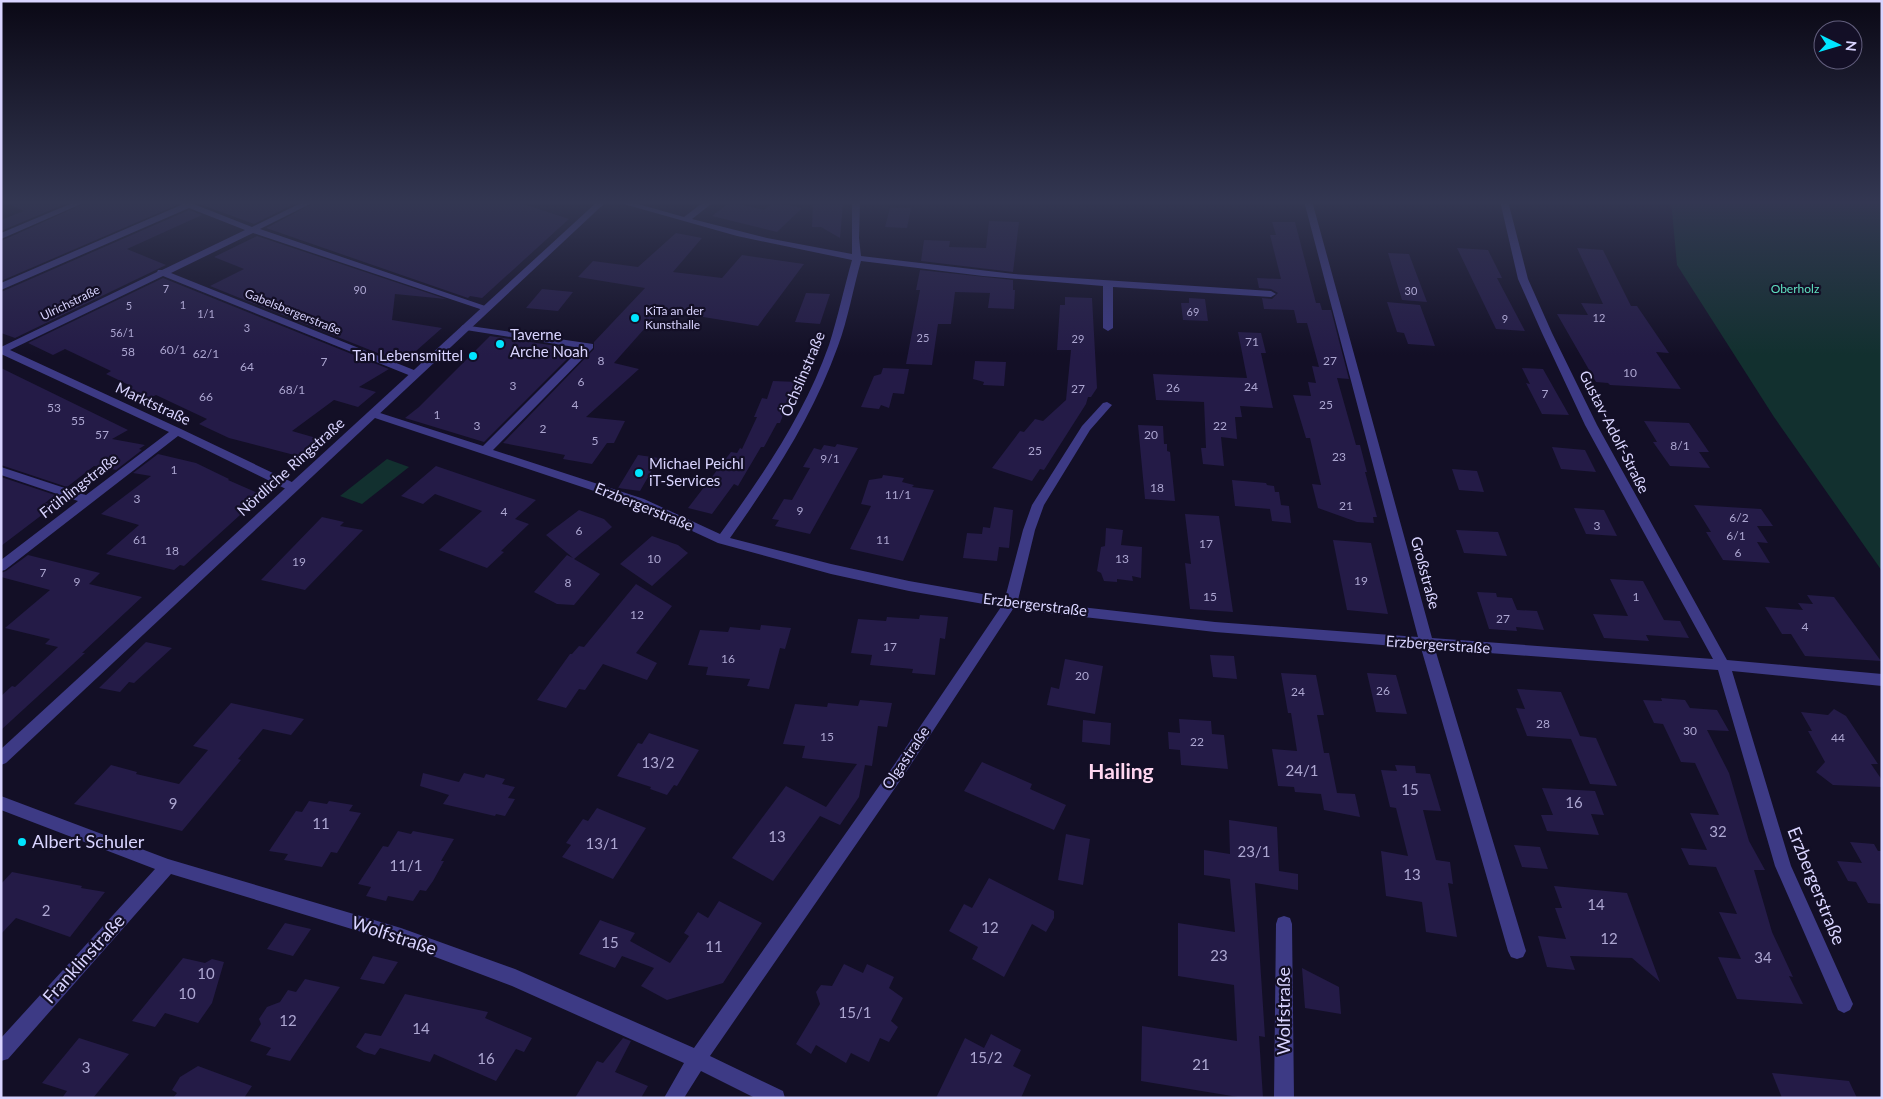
<svg xmlns="http://www.w3.org/2000/svg" width="1883" height="1099" viewBox="0 0 1883 1099" font-family="Lato,sans-serif">
<style>
.green{fill:#12302f}
.building{fill:#241b47}
.lines{fill:none;stroke-linecap:round;stroke-linejoin:round}
.minor{fill:#3d3a85;fill-rule:evenodd}
.tertiary{fill:#3d3a85;fill-rule:evenodd}
.poi-dot{fill:#00e5ff;stroke:#130f26;stroke-width:2}
.labels{text-anchor:middle;stroke-width:4.5;stroke-linejoin:round;paint-order:stroke}
.far-number-label{font-size:11px;fill:#aca6d1}
.far-park-label{font-size:12px;fill:#5fe0c0;stroke:#130f26}
.far-street-label{font-size:12px;fill:#d9d4ff;stroke:#130f26}
.far-poi-label{font-size:12px;fill:#d9d4ff;stroke:#130f26;text-anchor:start}
.number-label{font-size:12px;fill:#aca6d1}
.poi-label{font-size:15px;fill:#d9d4ff;stroke:#130f26;text-anchor:start}
.street-label{font-size:15px;fill:#d9d4ff;stroke:#130f26}
.near-number-label{font-size:15px;fill:#aca6d1}
.near-poi-label{font-size:18px;fill:#d9d4ff;stroke:#130f26;text-anchor:start}
.near-street-label{font-size:18px;fill:#d9d4ff;stroke:#130f26}
.near-quarter-label{font-size:21px;font-weight:bold;fill:#ffd6f0;stroke:#130f26}
</style>
<rect width="100%" height="100%" fill="#130f26"/>
<path class="green" d="M1671,201H1882V571L1774,417L1677,265Z
M387,459L409,467L362,504L340,496Z"/>
<path class="building" d="M2,201H72L1,231V220L24,211Z
M90,201H172L177,205L1,281V241Z
M191,201H300L254,224Z
M318,201H514L569,219L482,298L470,296L468,298L266,228Z
M730,202L764,210L774,202L802,208L777,232L712,216Z
M813,203H843L840,238L821,227H812Z
M890,208H911L907,228L885,227Z
M189,210L202,215L127,249L166,265L15,338L1,333V292Z
M989,221L1019,222L1013,272L921,261L924,240L950,241L949,247L986,248Z
M1272,222H1295L1316,303H1320L1322,310H1331L1349,379L1337,378L1356,445H1360L1367,472H1365L1377,517H1373L1374,523L1357,522L1318,508L1312,484L1321,485L1310,438H1306L1293,395L1311,396L1308,382L1316,383L1312,366L1319,367L1307,323H1297L1294,310L1264,309L1262,298L1272,299L1278,293L1271,289L1259,288L1257,278L1281,279L1270,235H1276Z
M676,233L702,238L673,272L722,278L742,255L804,264L758,326L661,310L614,363L639,369L586,417L625,421L614,443H607L592,464L563,459L565,455L503,443L594,349V342L645,288L578,277L593,261L638,267Z
M257,236L446,299L395,294L392,320L442,328L407,359L400,362L210,286L244,269L214,257Z
M1457,248L1488,250L1502,278H1497L1525,331L1496,329Z
M1577,248L1603,250L1631,306H1637L1669,353L1656,352L1681,389L1610,385L1608,383L1596,382L1557,314L1588,315L1581,303L1603,304Z
M1388,253L1409,254L1427,302L1402,300Z
M920,270L1013,280V290H1015L1014,309L988,308L990,293L955,292L951,324H938L932,365L906,364L920,290H916Z
M163,278L389,369L359,387L376,392L358,407L334,400L292,431L323,440L302,457L229,438L199,424L207,419L156,395L148,399L125,389L131,386L106,374L111,371L65,349L53,355L28,343Z
M542,289L573,292L558,311L526,308Z
M806,293L830,294L820,324L795,322Z
M1065,297L1092,298L1097,388L1091,397H1088L1086,404L1044,470L1040,469L1032,481L992,468L1020,431L1024,432L1035,419L1043,421L1066,400L1071,350H1057L1060,305H1065Z
M1189,298L1205,299L1208,321L1183,320L1181,303H1189Z
M1387,302L1420,305L1435,346L1408,344L1404,333L1397,332Z
M1238,332L1261,333L1266,353H1261L1273,408L1240,406L1242,417H1235L1237,439L1221,437L1224,466L1203,464L1201,448H1206L1204,402L1156,400L1153,374L1247,378Z
M490,336L577,349L484,442L405,418L419,407Z
M975,361L1006,362L1004,386L983,385L984,382L973,379Z
M1,368L128,430L112,439L145,445L139,449L142,450L116,470L94,466L67,487L1,465Z
M883,368L909,369L904,394L893,393L889,408L881,405L879,409L861,407L874,376L881,374Z
M1522,368L1543,369L1569,415L1542,414L1526,383L1530,384Z
M773,381L798,382L793,400H789L780,423H777L764,447H761L738,486L734,484L712,514L688,508L731,452L737,453L740,448L742,449L757,417H754L762,398L767,399Z
M1644,421L1689,423L1709,452H1699L1710,468L1670,466L1653,442H1657Z
M1138,425L1163,426L1164,444H1167V451L1170,452L1175,501L1145,499Z
M837,444L858,448L810,534L775,526L779,520L772,519L784,499L792,500L810,468L803,467L814,448L821,450L824,445L835,447Z
M1552,447L1585,450L1596,472L1561,469Z
M158,454L196,463L229,479L228,480L262,495L184,566L180,565L174,570L106,554L139,525L101,514L151,476L133,473Z
M638,455L659,458L640,491L618,488Z
M436,466L536,500L515,519L529,524L501,551L504,552L487,568L439,550L482,511L435,494L423,504L401,496Z
M1452,469L1477,471L1484,492L1459,490Z
M883,475L904,478L902,482L914,485L912,487L934,490L903,561L850,549L871,506L861,504L869,480L882,478Z
M1,477L55,495L45,503L55,505L1,546Z
M1232,480L1266,483L1267,485L1274,486L1275,492H1279L1281,505L1289,506L1291,523L1272,521L1270,509L1235,506Z
M1694,505L1761,509L1773,526H1757L1768,543L1757,542L1770,563L1723,560L1706,532H1711Z
M994,507L1013,510L1009,548L999,547L997,561L963,558L967,533L982,534L983,527L990,528Z
M1574,508L1604,510L1617,536L1586,534Z
M579,510L604,519L612,527L574,559L600,574L574,605L557,604L534,592L567,555L573,558L546,535Z
M1185,514L1219,516L1233,612L1190,609L1185,563L1191,564Z
M322,517L344,522L340,526L363,530L305,590L261,580Z
M1106,528L1123,530L1121,545L1142,547L1141,578L1132,576L1133,581L1117,579V582L1104,581L1101,573L1097,571L1101,547L1105,546Z
M1456,530L1498,532L1507,556L1464,553Z
M652,536L678,545L688,553L652,586L620,564Z
M1333,540L1371,543L1388,614L1347,610Z
M28,555L100,573L89,584L142,597L82,653H85L1,730V696L12,686L15,687L58,647L45,644L50,639L5,628L50,590L1,577V573L6,571Z
M1610,579L1643,581L1664,620L1680,621L1689,638L1646,635L1649,641L1604,638L1593,614L1628,616Z
M636,584L672,606L636,653L657,663L647,680L603,664L585,690L579,689L566,708L537,700L570,654H572L579,646L584,647Z
M1477,592L1496,593L1497,597L1512,598L1517,610L1537,611L1544,630L1516,627L1517,631L1489,629Z
M1807,595L1834,597L1881,661L1805,656L1791,634H1782L1765,607L1803,610L1798,603L1813,604Z
M920,615L948,617L945,639L940,638L935,675L912,673L913,669L870,665L872,655L851,653L858,619L886,621L887,617L919,619Z
M761,625L791,628L785,649L780,648L769,689L747,686L750,679L706,675L708,667L688,665L700,630L728,632L730,627L760,630Z
M146,642L172,648L134,683L129,682L120,692L99,688Z
M1210,655L1234,656L1237,679L1213,677Z
M1065,659L1103,666L1095,714L1047,705L1051,687L1059,689Z
M1281,673L1316,675L1324,715H1317L1324,753H1329L1337,793L1355,794L1360,817L1324,810L1321,794L1295,792L1294,787L1278,786L1272,749L1297,751L1291,713H1288Z
M1367,673L1396,675L1407,714L1376,712Z
M1517,689L1561,692L1580,736L1596,738L1617,786L1590,784L1571,739L1527,736L1516,708L1525,709Z
M1661,698L1685,700L1690,708L1717,710L1729,731L1707,730L1729,773L1749,841L1765,870H1754L1772,932L1793,977L1789,976L1803,1004L1737,999L1718,957L1741,959L1719,912L1737,914L1716,867L1689,865L1681,848L1707,850L1690,813L1719,815L1695,763L1681,762L1663,724L1654,723L1643,700L1662,701Z
M860,700L892,703L887,727L878,726L872,766L865,765L859,797L840,825L820,816L773,881L732,858L786,786L826,807L857,764L802,758L805,746L783,744L795,704L827,707L828,703L858,706Z
M231,703L304,719L291,735L263,729L238,759L241,760L182,831L74,804L111,765L137,772L136,774L179,784L208,750L193,746Z
M1834,709L1846,716L1878,764H1871L1882,780V787L1833,785L1816,772L1825,762L1808,731H1812L1801,712L1828,715Z
M1179,719L1211,721L1212,734L1224,735L1228,769L1181,765L1180,750L1169,749L1168,732L1180,733Z
M1083,720L1111,723L1110,745L1082,742Z
M649,733L699,750L677,786L674,785L667,795L650,789L651,787L617,776L638,743L642,744Z
M982,762L1032,784L1030,789L1066,805L1054,830L964,791Z
M1395,765L1415,766L1416,773L1430,774L1441,811L1423,810L1436,860L1450,862L1453,884L1448,883L1457,937L1426,932L1422,902L1386,896L1381,851L1408,856L1396,808L1390,807L1381,770L1397,771Z
M423,773L459,782L464,773L484,778L486,774L505,779L502,784L515,787L508,798L515,799L505,816L496,814L495,816L443,804L449,795L420,786Z
M1542,788L1595,791L1604,815L1591,814L1599,835L1547,831L1541,815H1553Z
M309,801L327,804L329,801L353,805L349,811L361,813L337,853L331,852L322,867L284,860L288,854L269,851L296,811L302,812Z
M597,808L646,828L613,879L562,857L571,845L566,843L583,819L588,821Z
M1229,820L1277,827L1279,871L1298,874V890L1255,883L1265,1037L1259,1036L1263,1098H1244L1141,1081L1142,1026L1237,1041L1234,985L1178,976V923L1235,932L1230,879L1204,875V850L1230,854Z
M398,831L411,834L413,831L454,839L441,861H444L433,881L426,891L420,890L413,901L388,896L386,901L366,896L371,887L358,884L383,846L388,847Z
M1066,834L1090,839L1083,885L1058,880Z
M1850,842L1874,844L1878,851H1882V904L1868,903L1856,882L1848,881L1837,861L1862,863Z
M1514,845L1540,847L1548,869L1522,867Z
M12,872L82,886L81,888L105,892L70,937L16,918L1,934V884Z
M989,878L1054,911V918L1046,932L1032,924L1004,977L972,959L978,947L949,931L964,904L972,908Z
M1554,886L1627,893L1660,982L1632,958L1570,956L1575,970L1547,967L1538,936L1566,939L1555,908H1562Z
M719,901L762,923L723,983L667,1000L641,986L654,968L622,956L615,968L579,954L600,920L635,933L630,941L670,963L689,936L684,933L698,912L708,918Z
M285,923L311,929L293,956L267,949Z
M373,956L398,962L384,984L360,979Z
M183,958L205,963L212,959L224,962L212,1003L198,1023L165,1013L155,1027L132,1021Z
M844,964L863,973L867,964L894,977L889,988L903,998L891,1021L898,1027L889,1042L880,1038L869,1062L851,1053L846,1063L816,1045L811,1054L796,1044L820,1004L816,992L821,985L832,986Z
M1302,968L1339,987L1341,1014L1305,1008Z
M305,979L340,987L290,1061L266,1055L271,1048L250,1041L261,1024L259,1019L267,1007L280,1002L288,990L296,992Z
M405,994L488,1012L485,1018L532,1038L524,1052L516,1049L496,1081L434,1054L430,1062L380,1048L375,1055L364,1052L356,1047L365,1033L381,1036Z
M991,1034L1021,1050L1013,1066L1031,1075L1021,1098H936L965,1038L984,1048Z
M79,1038L129,1054L93,1098H62L67,1091L42,1083Z
M623,1038L631,1041L615,1072L648,1086L641,1098H575L597,1061L603,1063Z
M198,1066L252,1086L244,1098H173L177,1093L172,1090L180,1077Z
M1772,1073L1849,1081L1857,1098H1782Z"/>
<g class="lines">
<path class="minor" d="M77,201H88L1,239V233Z
M174,201H186L252,227L305,201H316L260,229L491,308L489,310H483L253,233L171,273L419,372L420,374L419,376H411L163,276L10,350L181,429L296,484L298,487L296,490H288L178,436L5,570L1,571V560L78,501L1,475V467L86,495L169,432L1,354V347L157,272L158,270H162L245,230L189,208L1,290V283L181,205Z
M613,201H627L684,217L705,201H715L692,219L767,238L852,254V201H860L859,238L861,256L1014,274L1271,291L1276,294L1271,297L1113,287V328L1108,331L1103,328V286L983,276L861,261C853,289 848,319 838,346C813,416 773,477 730,538L831,564L909,581L1005,598L1023,530L1032,505L1082,426L1103,403L1107,402L1112,405L1090,430L1044,505L1035,530L1018,600L1215,622L1418,637L1304,201H1312L1432,638L1713,659L1585,425L1542,333L1518,279L1500,201H1508L1528,279L1552,333L1597,425L1727,660L1882,674V686L1732,671L1791,866L1853,1004L1850,1010L1844,1013L1838,1010L1775,866L1718,670L1435,649L1526,951L1523,957L1517,959L1511,957L1508,951L1421,648L1215,632L1013,609L904,775L710,1056L783,1091L785,1098H755L701,1071L684,1098H664L684,1063L512,986L401,944L171,874L8,1059L1,1061V1038L155,869L1,810V796L168,859L401,928L515,969L694,1048L894,765L1001,607L909,591L831,574L718,543L636,505L369,416L368,414L369,412H377L483,446L581,348L466,330L461,327L463,325L593,344V348L493,450L644,499L720,534C763,475 804,415 829,345C838,317 844,288 852,260L737,236Z
M1284,916L1290,918L1292,924L1294,1098H1274L1276,924L1278,918Z"/>
<path class="tertiary" d="M598,201H607L6,763L1,765V749Z"/>
</g>
<linearGradient id="sky" x2="0" y2="1"><stop stop-color="#0a0815"/><stop offset="0.57" stop-color="#333752"/><stop offset="1" stop-color="#333752" stop-opacity="0"/></linearGradient>
<rect width="1883" height="355" fill="url(#sky)"/>
<g class="poi-dot">
<circle cx="635" cy="318" r="5"/>
<circle cx="500" cy="344" r="5"/>
<circle cx="473" cy="356" r="5"/>
<circle cx="639" cy="473" r="5"/>
<circle cx="22" cy="842" r="5"/>
</g>
<g class="labels">
<g class="far-number-label">
<text x="166" y="293">7</text>
<text x="360" y="294">90</text>
<text x="1411" y="295">30</text>
<text x="183" y="309">1</text>
<text x="129" y="310">5</text>
<text x="1193" y="316">69</text>
<text x="206" y="318">1/1</text>
<text x="1599" y="322">12</text>
<text x="1505" y="323">9</text>
<text x="247" y="332">3</text>
<text x="122" y="337">56/1</text>
<text x="923" y="342">25</text>
<text x="1078" y="343">29</text>
</g>
<g class="far-park-label">
<text x="1795" y="293">Oberholz</text>
</g>
<g class="far-street-label">
<text transform="translate(70 303) rotate(-26)" y="4">Ulrichstraße</text>
<text transform="translate(293 312) rotate(22)" y="4">Gabelsbergerstraße</text>
</g>
<g class="far-poi-label">
<text x="645" y="315">KiTa an der<tspan x="645" dy="14">Kunsthalle</tspan></text>
</g>
<g class="number-label">
<text x="1252" y="346">71</text>
<text x="173" y="354">60/1</text>
<text x="128" y="356">58</text>
<text x="206" y="358">62/1</text>
<text x="601" y="365">8</text>
<text x="1330" y="365">27</text>
<text x="324" y="366">7</text>
<text x="247" y="371">64</text>
<text x="1630" y="377">10</text>
<text x="581" y="386">6</text>
<text x="513" y="390">3</text>
<text x="1251" y="391">24</text>
<text x="1173" y="392">26</text>
<text x="1078" y="393">27</text>
<text x="292" y="394">68/1</text>
<text x="1545" y="398">7</text>
<text x="206" y="401">66</text>
<text x="575" y="409">4</text>
<text x="1326" y="409">25</text>
<text x="54" y="412">53</text>
<text x="437" y="419">1</text>
<text x="78" y="425">55</text>
<text x="477" y="430">3</text>
<text x="1220" y="430">22</text>
<text x="543" y="433">2</text>
<text x="102" y="439">57</text>
<text x="1151" y="439">20</text>
<text x="595" y="445">5</text>
<text x="1680" y="450">8/1</text>
<text x="1035" y="455">25</text>
<text x="1339" y="461">23</text>
<text x="830" y="463">9/1</text>
<text x="174" y="474">1</text>
<text x="1157" y="492">18</text>
<text x="898" y="499">11/1</text>
<text x="137" y="503">3</text>
<text x="1346" y="510">21</text>
<text x="800" y="515">9</text>
<text x="504" y="516">4</text>
<text x="1739" y="522">6/2</text>
<text x="1597" y="530">3</text>
<text x="579" y="535">6</text>
<text x="1736" y="540">6/1</text>
<text x="140" y="544">61</text>
<text x="883" y="544">11</text>
<text x="1206" y="548">17</text>
<text x="172" y="555">18</text>
<text x="1738" y="557">6</text>
<text x="654" y="563">10</text>
<text x="1122" y="563">13</text>
<text x="299" y="566">19</text>
<text x="43" y="577">7</text>
<text x="1361" y="585">19</text>
<text x="77" y="586">9</text>
<text x="568" y="587">8</text>
<text x="1210" y="601">15</text>
<text x="1636" y="601">1</text>
<text x="637" y="619">12</text>
<text x="1503" y="623">27</text>
<text x="1805" y="631">4</text>
<text x="890" y="651">17</text>
<text x="728" y="663">16</text>
<text x="1082" y="680">20</text>
<text x="1383" y="695">26</text>
<text x="1298" y="696">24</text>
<text x="1543" y="728">28</text>
<text x="1690" y="735">30</text>
<text x="827" y="741">15</text>
<text x="1838" y="742">44</text>
<text x="1197" y="746">22</text>
</g>
<g class="poi-label">
<text x="510" y="340">Taverne<tspan x="510" dy="17">Arche Noah</tspan></text>
<text x="463" y="361" text-anchor="end">Tan Lebensmittel</text>
<text x="649" y="469">Michael Peichl<tspan x="649" dy="17">iT-Services</tspan></text>
</g>
<g class="street-label">
<text transform="translate(803 374) rotate(-67)" y="5">Öchslinstraße</text>
<text transform="translate(153 404) rotate(25)" y="5">Marktstraße</text>
<text transform="translate(1614 432) rotate(63)" y="5">Gustav-Adolf-Straße</text>
<text transform="translate(291 467) rotate(-42)" y="5">Nördliche Ringstraße</text>
<text transform="translate(79 486) rotate(-38)" y="5">Frühlingstraße</text>
<text transform="translate(644 507) rotate(22)" y="5">Erzbergerstraße</text>
<text transform="translate(1425 573) rotate(75)" y="5">Großstraße</text>
<text transform="translate(1035 605) rotate(7)" y="5">Erzbergerstraße</text>
<text transform="translate(1438 645) rotate(4)" y="5">Erzbergerstraße</text>
<text transform="translate(906 758) rotate(-56)" y="5">Olgastraße</text>
</g>
<g class="near-number-label">
<text x="658" y="768">13/2</text>
<text x="1302" y="776">24/1</text>
<text x="1410" y="795">15</text>
<text x="1574" y="808">16</text>
<text x="173" y="809">9</text>
<text x="321" y="829">11</text>
<text x="1718" y="837">32</text>
<text x="777" y="842">13</text>
<text x="602" y="849">13/1</text>
<text x="1254" y="857">23/1</text>
<text x="406" y="871">11/1</text>
<text x="1412" y="880">13</text>
<text x="1596" y="910">14</text>
<text x="46" y="916">2</text>
<text x="990" y="933">12</text>
<text x="1609" y="944">12</text>
<text x="610" y="948">15</text>
<text x="714" y="952">11</text>
<text x="1219" y="961">23</text>
<text x="1763" y="963">34</text>
<text x="206" y="979">10</text>
<text x="187" y="999">10</text>
<text x="855" y="1018">15/1</text>
<text x="288" y="1026">12</text>
<text x="421" y="1034">14</text>
<text x="986" y="1063">15/2</text>
<text x="486" y="1064">16</text>
<text x="1201" y="1070">21</text>
<text x="86" y="1073">3</text>
</g>
<g class="near-poi-label">
<text x="32" y="848">Albert Schuler</text>
</g>
<g class="near-street-label">
<text transform="translate(1816 886) rotate(68)" y="6">Erzbergerstraße</text>
<text transform="translate(394 936) rotate(18)" y="6">Wolfstraße</text>
<text transform="translate(84 959) rotate(-48)" y="6">Franklinstraße</text>
<text transform="translate(1284 1011) rotate(-90)" y="6">Wolfstraße</text>
</g>
<g class="near-quarter-label">
<text x="1121" y="779">Hailing</text>
</g>
</g>
<rect width="1883" height="1099" fill="none" stroke="#d9d4ff" stroke-width="5"/>
<g transform="translate(1838 45) rotate(95)"><circle r="24" fill="#130f26" stroke="#625e7d"/>
<path d="M0-4L9 19L0 12L-9 19Z" fill="#00e5ff"/>
<text y="-8" font-size="14" font-weight="bold" text-anchor="middle" fill="#d9d4ff">N</text>
</g>
</svg>
